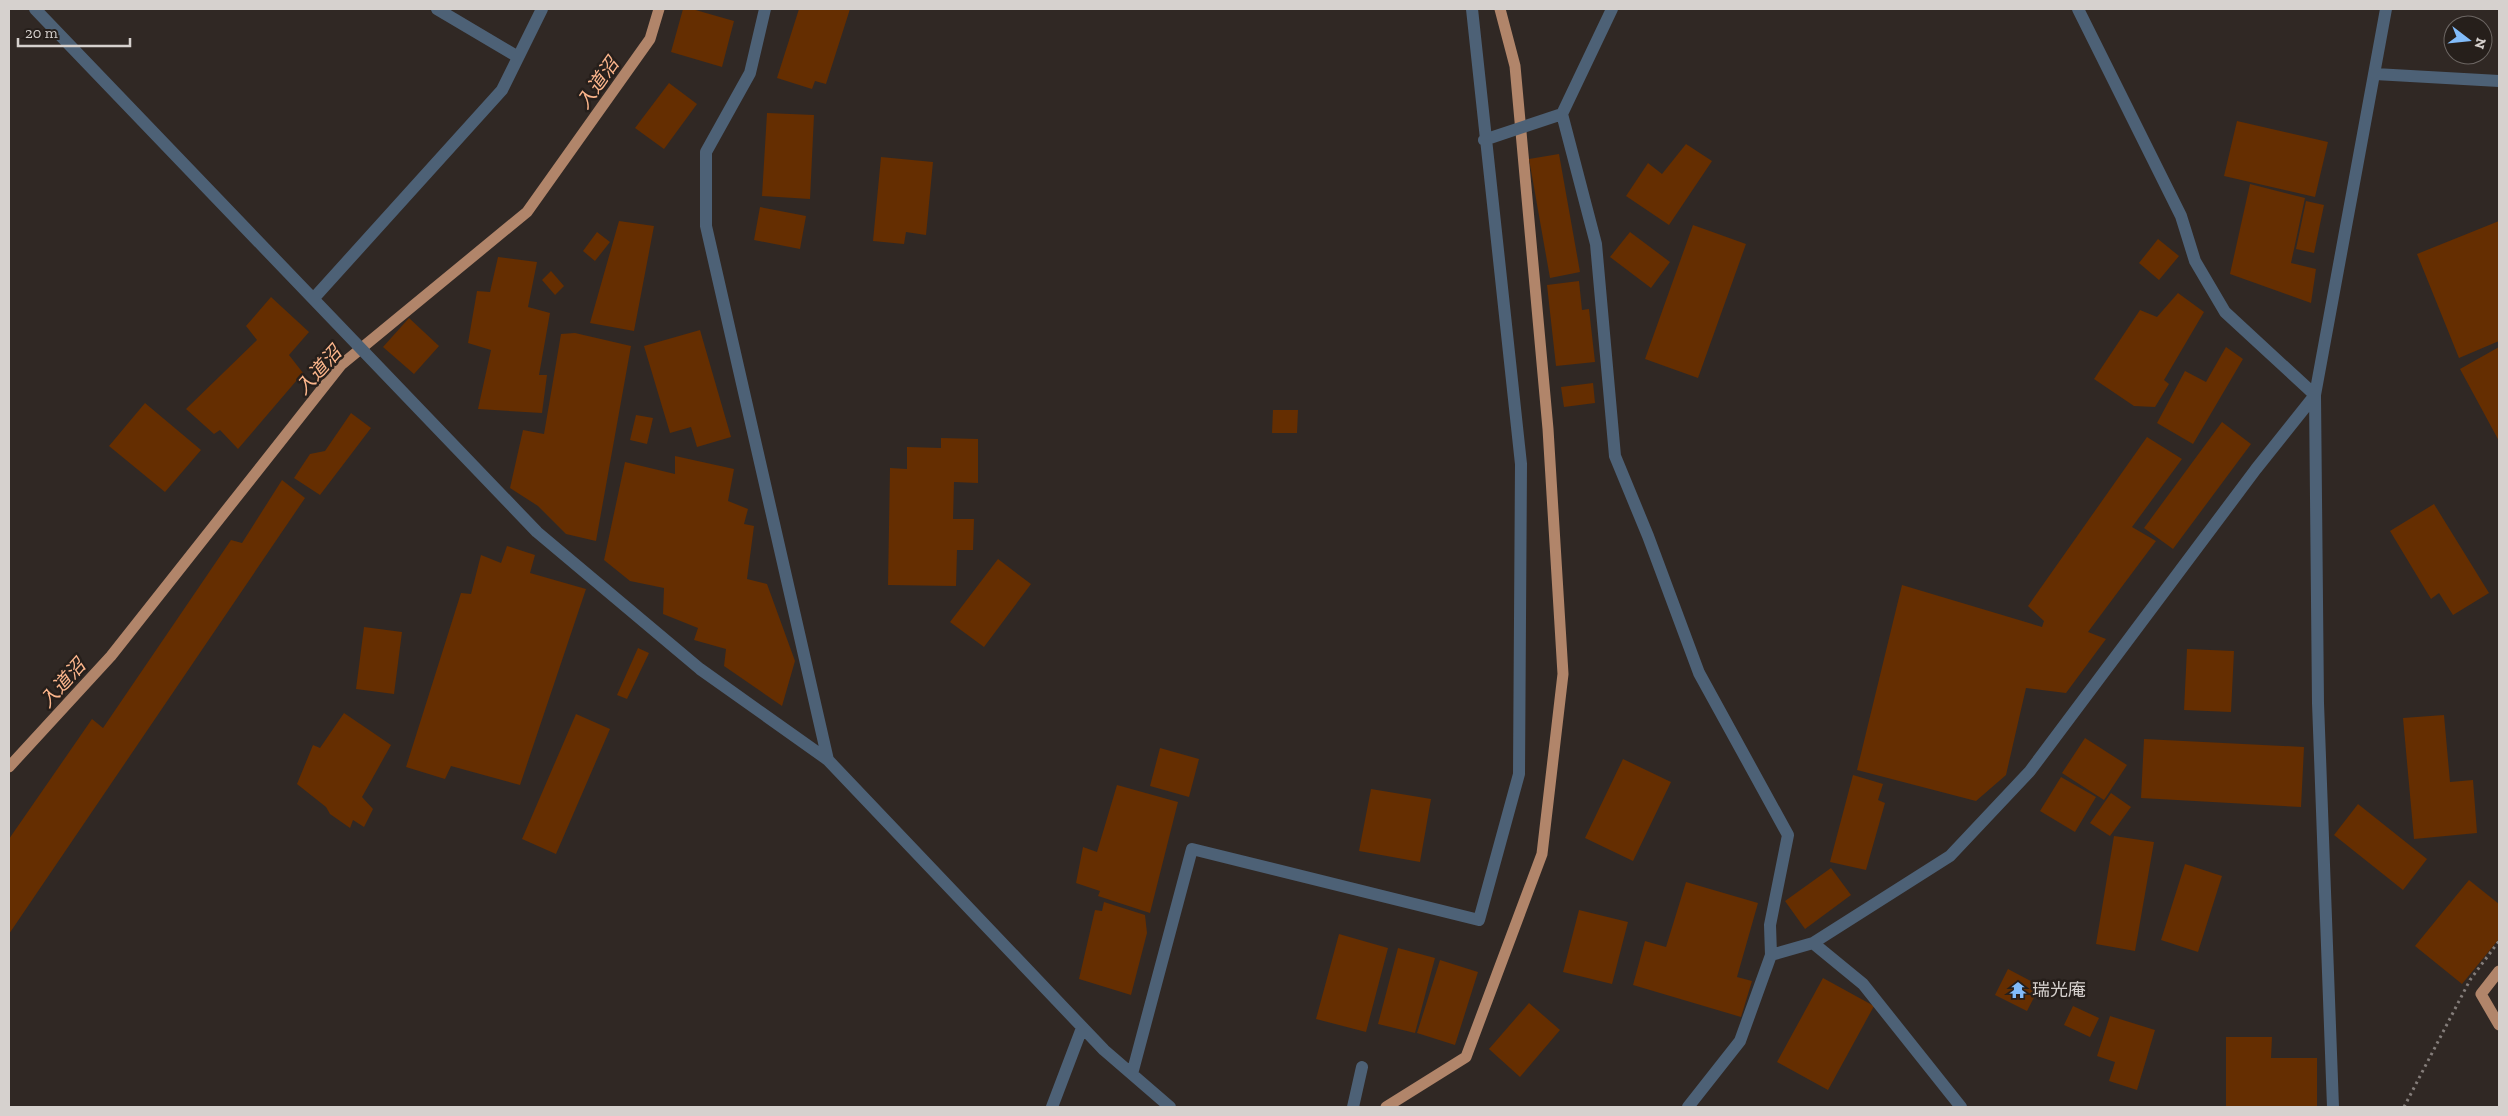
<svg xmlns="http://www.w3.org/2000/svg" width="2508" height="1116" viewBox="0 0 2508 1116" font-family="'Zilla Slab','Noto Sans JP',serif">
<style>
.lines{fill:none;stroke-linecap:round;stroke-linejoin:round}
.stream{stroke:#b1856a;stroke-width:11}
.building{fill:#652e01}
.path{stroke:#847d7a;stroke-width:3;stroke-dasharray:2.5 4;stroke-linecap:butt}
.minor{stroke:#4d6176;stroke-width:12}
.labels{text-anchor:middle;stroke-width:5;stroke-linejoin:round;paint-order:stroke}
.poi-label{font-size:18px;fill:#d6d1ce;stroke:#261f1b;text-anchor:start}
.water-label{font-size:19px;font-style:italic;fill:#fcb68c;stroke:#261f1b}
</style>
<rect width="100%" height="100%" fill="#302824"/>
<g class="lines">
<path class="stream" d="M9,767L111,656L341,365L527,212L650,39L659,9
M2499,971L2481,994L2499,1025
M1386,1107L1466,1057L1542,854L1563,674L1548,429L1515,66L1500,9"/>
</g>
<path class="building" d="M683,9H692L734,21L722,67L671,52Z
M799,9H850L826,84L815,81L812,89L777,78Z
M669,83L697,104L664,149L635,128Z
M767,113L814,115L810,199L762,196Z
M2237,121L2328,142L2315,197L2224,176Z
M1686,144L1712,161L1669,225L1626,196L1648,163L1662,174Z
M1559,154L1580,272L1550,278L1529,159Z
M881,157L933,162L926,235L906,232L904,244L873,241Z
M2250,184L2305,198L2291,263L2316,269L2311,303L2230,274Z
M2306,201L2324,205L2314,253L2296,249Z
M760,207L806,216L800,249L754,240Z
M619,221L654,226L634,331L590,323Z
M2499,221V341L2459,358L2417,254Z
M1693,225L1746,244L1698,378L1645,359Z
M597,232L610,242L595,261L583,251Z
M1630,232L1670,262L1651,288L1610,257Z
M2158,239L2179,256L2159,280L2139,263Z
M498,257L537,262L528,307L550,313L539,375H547L542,413L478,409L491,350L468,343L477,291L490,292Z
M551,271L564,286L555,295L542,280Z
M1579,281L1582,310L1589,309L1595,362L1556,366L1547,285Z
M2178,293L2204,312L2164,380L2169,384L2155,407L2134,406L2094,379L2140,310L2157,317Z
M271,297L309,332L289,355L303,373L238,449L220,430L214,434L186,409L257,340L246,326Z
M409,318L439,346L414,374L383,347Z
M700,330L731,437L697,447L691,427L670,433L644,346Z
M575,333L631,346L596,541L566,534L538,506L510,488L523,430L544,434L561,334Z
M2226,347L2243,359L2193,444L2157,423L2185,371L2206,382Z
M2499,347V441L2460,369Z
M1593,383L1595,403L1564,407L1561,387Z
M145,403L201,450L165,492L109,446Z
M1273,410H1298L1297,433H1272Z
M351,413L371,428L320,495L294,478L310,454L325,451Z
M636,415L653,418L647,444L630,440Z
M2222,422L2251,444L2173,549L2144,528Z
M2147,437L2182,459L2132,527L2156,541L2088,632L2106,639L2066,693L2026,688L2006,775L1976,801L1857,770L1902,585L2042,627L2044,621L2028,606Z
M941,438L978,439V483L954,482L953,519H974L973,550H957L956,586L888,585L890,468L907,469V447L941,448Z
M675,456L734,469L728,501L748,509L744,524L754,526L747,579L767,584L795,661L782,706L724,666L726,649L694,640L698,628L663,614L664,588L630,581L604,560L625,462L675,474Z
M282,480L305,498L9,934V839L92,719L103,728L231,540L242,543Z
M2434,504L2489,593L2453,615L2439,593L2431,599L2390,531Z
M507,546L535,555L530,573L586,589L520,785L451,766L445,779L406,767L461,593L471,594L481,555L501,563Z
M998,559L1031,584L984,647L950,622Z
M364,627L402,632L394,694L356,689Z
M638,648L649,653L627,699L617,695Z
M2187,649L2234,651L2231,712L2184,710Z
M344,713L391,745L362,797L373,809L364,827L353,820L350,828L330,814L326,807L297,784L313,745L320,748Z
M576,714L610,729L556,854L522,839Z
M2444,715L2450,782L2473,780L2477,833L2414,839L2403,718Z
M2085,738L2127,765L2104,800L2062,773Z
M2144,739L2304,747L2301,807L2141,798Z
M1160,748L1199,759L1189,797L1150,786Z
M1623,759L1671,782L1633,861L1585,838Z
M1853,775L1883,784L1878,800L1885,803L1866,870L1830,862Z
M2061,777L2096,797L2075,832L2040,811Z
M1117,785L1178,802L1150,913L1098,896L1100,891L1076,883L1083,847L1097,852Z
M1371,789L1431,799L1420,862L1359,851Z
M2111,793L2131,807L2110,836L2090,823Z
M2358,804L2427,859L2403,890L2334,835Z
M2114,836L2154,842L2135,951L2096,944Z
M2185,864L2222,876L2198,952L2161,940Z
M1831,868L1851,895L1805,929L1785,901Z
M2469,880L2499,904V939L2462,984L2415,946Z
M1686,882L1758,903L1737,977L1752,981L1741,1017L1633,985L1645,941L1666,947Z
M1104,902L1145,915L1147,933L1131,995L1079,979L1095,910L1102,911Z
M1579,910L1628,922L1612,984L1563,972Z
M1339,934L1388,948L1366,1032L1316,1019Z
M1398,948L1435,958L1415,1033L1378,1024Z
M1440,960L1478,972L1455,1045L1417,1033Z
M2008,969L2040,986L2027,1011L1995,995Z
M1823,978L1874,1006L1828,1090L1777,1062Z
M1529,1003L1560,1030L1520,1077L1489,1049Z
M2073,1006L2099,1018L2090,1037L2064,1025Z
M2110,1016L2155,1030L2137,1090L2109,1081L2115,1062L2097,1056Z
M2226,1037H2272L2271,1058H2317V1107H2226Z"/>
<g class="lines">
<path class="path" d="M2404,1107L2470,980L2499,941"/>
<path class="minor" d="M35,9L537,532L700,669L828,760L1104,1050L1170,1107
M437,9L518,57
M765,9L750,73L706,152V226L828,760
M1612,9L1562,114L1596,244L1615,456L1648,536L1699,673L1788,835L1770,925L1771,955L1740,1041L1688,1107
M2078,9L2181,216L2195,261L2225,312L2315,395
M2375,74L2499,81
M1484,140L1562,114
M314,298L502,90L542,9
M1813,943L1863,984L1961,1107
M1771,955L1813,943L1950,856L2030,771L2256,469L2315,395
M1132,1074L1192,849L1479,920L1519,774L1521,464L1472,9
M1052,1107L1082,1028
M1353,1107L1362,1067
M2333,1107L2318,703L2315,395L2386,9"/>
</g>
<defs>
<g id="temple-bare" transform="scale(1.35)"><path d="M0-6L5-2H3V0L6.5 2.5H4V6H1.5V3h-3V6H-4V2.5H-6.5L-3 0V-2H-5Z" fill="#82bcfa" stroke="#261f1b" stroke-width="2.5" paint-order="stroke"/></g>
</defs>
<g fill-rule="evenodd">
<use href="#temple-bare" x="2018" y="990"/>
</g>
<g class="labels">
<g class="poi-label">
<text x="2032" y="996">瑞光庵</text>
</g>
<g class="water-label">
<text transform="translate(597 83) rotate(-55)" y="7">入道沼</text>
<text transform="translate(318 370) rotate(-48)" y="7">入道沼</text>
<text transform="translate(62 683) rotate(-48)" y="7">入道沼</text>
</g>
</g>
<rect width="2508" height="1116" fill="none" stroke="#d6d1ce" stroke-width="20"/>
<g transform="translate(2468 40) rotate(106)"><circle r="24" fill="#261f1b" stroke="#6c6663"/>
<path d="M0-4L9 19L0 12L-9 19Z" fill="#82bcfa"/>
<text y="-8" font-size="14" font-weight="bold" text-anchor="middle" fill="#d6d1ce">N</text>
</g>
<path d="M18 38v8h112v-8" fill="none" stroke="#d6d1ce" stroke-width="2.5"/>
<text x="25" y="38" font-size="15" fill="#d6d1ce" stroke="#261f1b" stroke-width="4" paint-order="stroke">20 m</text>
</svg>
